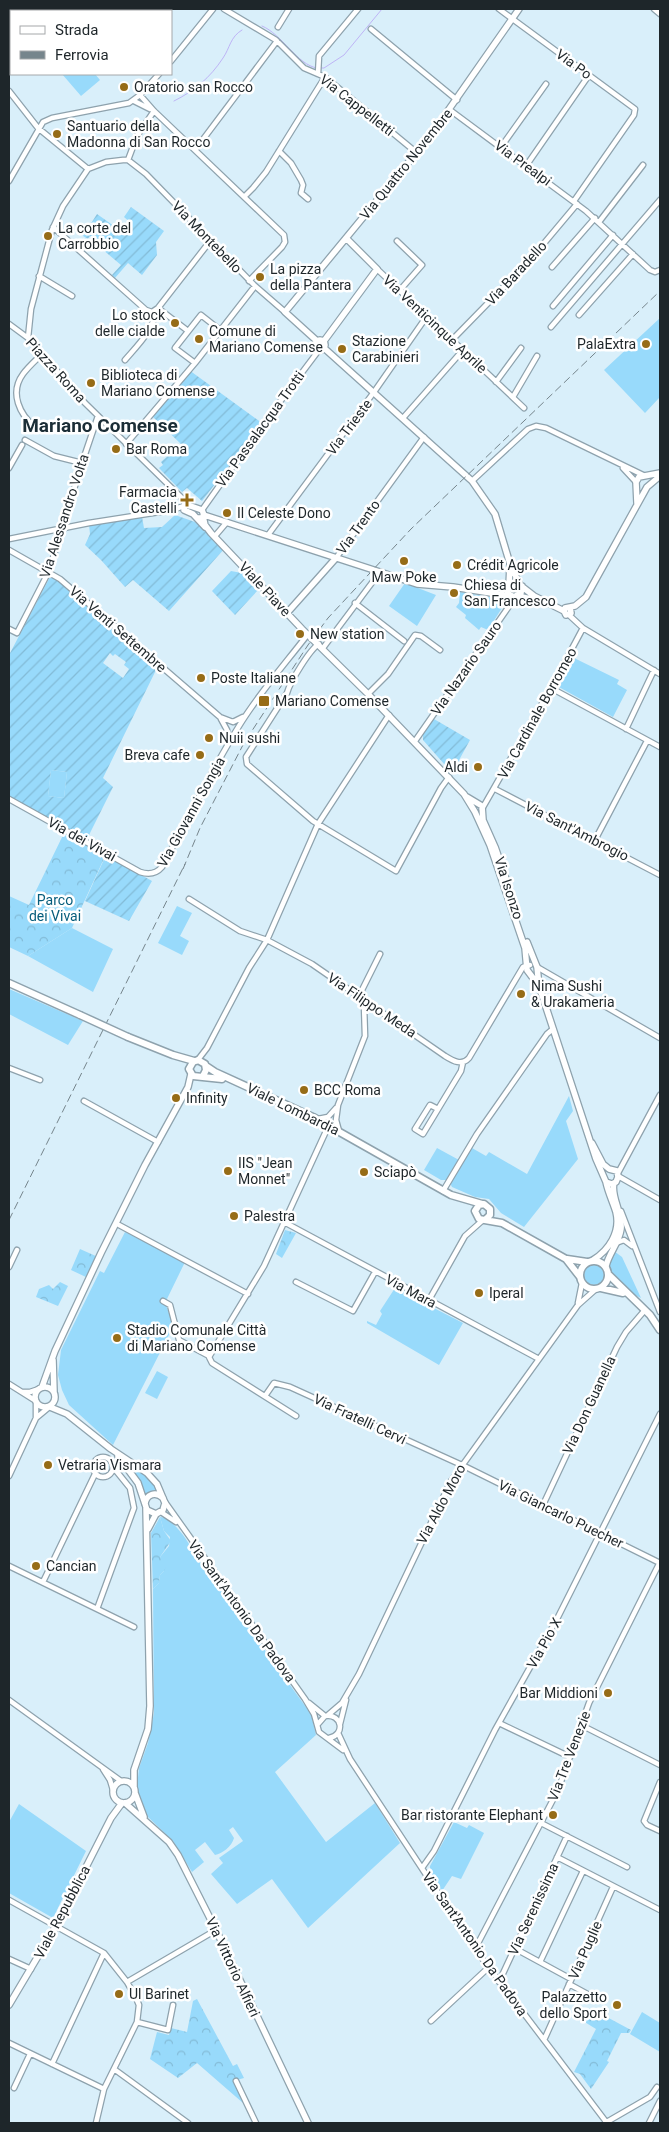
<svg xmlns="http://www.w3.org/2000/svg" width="669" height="2132" viewBox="0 0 669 2132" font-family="Roboto,sans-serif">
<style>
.grass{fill:#98dafb}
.forest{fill:url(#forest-crowns)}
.garden{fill:url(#garden-furrows);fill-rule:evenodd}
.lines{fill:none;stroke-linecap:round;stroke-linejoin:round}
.stream{stroke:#beb4f6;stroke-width:1}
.minor-casing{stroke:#8ea2ad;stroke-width:7}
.tertiary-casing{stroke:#8ea2ad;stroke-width:8}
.secondary-casing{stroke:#8ea2ad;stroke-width:9}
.minor{stroke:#fff;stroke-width:4.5}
.tertiary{stroke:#fff;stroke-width:5.5}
.secondary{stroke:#fff;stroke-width:6}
.rail{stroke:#76858c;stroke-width:1;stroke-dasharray:8 4;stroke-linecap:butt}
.secondary-bridge-casing{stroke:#8ea2ad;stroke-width:9;stroke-linecap:butt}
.secondary-bridge{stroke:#fff;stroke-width:6}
.poi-dot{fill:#966c17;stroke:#fff;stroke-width:2}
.labels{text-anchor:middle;stroke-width:5;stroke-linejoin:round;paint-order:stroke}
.street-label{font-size:14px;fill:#1e262a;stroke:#fff}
.poi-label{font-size:14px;fill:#1e262a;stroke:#fff;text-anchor:start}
.park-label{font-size:14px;fill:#065d7c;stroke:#fff}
.district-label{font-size:19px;font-weight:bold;fill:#1b2d36;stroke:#fff}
</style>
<defs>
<pattern id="forest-crowns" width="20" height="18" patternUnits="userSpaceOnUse" patternTransform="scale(1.25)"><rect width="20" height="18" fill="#98dafb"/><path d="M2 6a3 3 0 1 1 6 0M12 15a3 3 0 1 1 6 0" fill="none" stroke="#83bbd7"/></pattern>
<pattern id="garden-furrows" width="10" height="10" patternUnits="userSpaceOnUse" patternTransform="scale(1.25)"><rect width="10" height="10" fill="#98dafb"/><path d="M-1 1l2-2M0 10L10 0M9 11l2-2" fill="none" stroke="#83bbd7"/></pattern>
</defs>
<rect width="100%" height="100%" fill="#d9effa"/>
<path class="grass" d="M62,74H95L100,80L81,96Z
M660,318V397L645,413L604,370Z
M405,583L436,595L417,626L389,606Z
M460,592L507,600L488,630L481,627L479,630L465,618L466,615L456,607L459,603Z
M572,657L619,680L617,684L627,690L613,717L557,686Z
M51,770L67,772L64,798L48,796Z
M177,906L192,913L180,936L189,941L182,955L158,943Z
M72,928L113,949L93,992L28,956Z
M9,989L83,1021L68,1045L9,1014Z
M569,1096L573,1111L566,1121L578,1159L524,1227L501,1213L489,1199L475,1197L452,1187L450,1183L472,1148L486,1156L489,1152L527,1174Z
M437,1148L459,1160L446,1180H441L424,1170Z
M125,1232L185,1262L165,1303L174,1325L113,1445L69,1405L62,1390L58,1375L61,1350L100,1271L104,1273Z
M614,1251L622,1257L641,1298C630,1293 611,1281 609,1267C609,1262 612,1256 614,1251Z
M584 1275a10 10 0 1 1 20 0a10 10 0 1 1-20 0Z
M395,1288L463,1323L439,1365L367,1323V1321L376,1325L382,1314L380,1311Z
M157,1371L168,1377L157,1399L145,1393Z
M125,1461C139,1470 151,1476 158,1492L145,1495L140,1481Z
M160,1517C173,1518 189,1542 194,1553L311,1714L316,1735L275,1772L326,1842L375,1803L400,1843L308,1928L272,1879L237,1904L211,1874L223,1863L219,1858L243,1841L233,1827L229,1830L234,1838C232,1846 222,1854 215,1855L205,1842L195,1850L204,1862L192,1872L173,1841L147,1816L139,1799L137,1787L139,1768L148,1743L154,1713L153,1589L159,1583L160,1575L164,1571L160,1557L169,1546L170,1537L164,1531Z
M19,1804L86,1851L53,1918L9,1893V1822Z
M454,1822L467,1828L469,1825L484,1833L461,1879L452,1876L442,1891L430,1872V1866Z
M642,2012L660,2023V2052L630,2034Z"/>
<path class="forest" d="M66,829L107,852L72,928L28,956L9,947V896L29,905Z
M285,1230L296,1233L282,1258L276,1254Z
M80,1249L98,1257L88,1278L71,1270Z
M60,1282L68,1286L58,1306L36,1297L39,1289L49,1285L53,1289Z
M160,1517L164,1531L171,1541L160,1557L166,1566L164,1571L160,1575L159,1583L153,1589L151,1533Z
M197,1999L233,2066L237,2064L244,2078L233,2081L243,2103L197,2063L178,2078L150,2059L157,2032L169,2035L171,2028L187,2032L193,2001Z
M590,2008L631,2030L629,2033H621L607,2061L609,2062L591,2089L580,2074L574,2072L596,2029L583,2021Z"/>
<path class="garden" d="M131,207L164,231L156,242L157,255L142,275L128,263L115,278L112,275L121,265L102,249L104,245L90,236L88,239L83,236L97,214L114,226L118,222L128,229L132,224L124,217Z
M189,370L262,423L202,501L187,488L182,492L159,468L163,465L161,462L170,454L173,456L183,446L152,416Z
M175,515L195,522L225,548L169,611L133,580L125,587L101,560L85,545L90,534L89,525L142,517L144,528L162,527Z
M231,571L242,573L258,590L235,615L212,591Z
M51,575L157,668L103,778L113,787L86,841L9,799V655ZM110,653L113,656L115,654L126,662L124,665L129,669L123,678L103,663ZM51,770L67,772L64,798L48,796Z
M434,719L470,740L452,773L423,740V734Z
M106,855L152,881L129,921L85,901Z"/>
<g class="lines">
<path class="stream" d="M262,26C282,34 297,65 317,68
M321,68H324L344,55L382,9
M174,101C194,91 210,78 223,58C230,48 230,37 242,30"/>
<g class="minor-casing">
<path id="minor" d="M224,9L276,40L304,68L325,77L417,153
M499,9L635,109L634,115L574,201
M654,9L660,14
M278,27L289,9
M371,29L457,100
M11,34V37
M9,55L11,53
M171,61L213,9
M318,74L319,56L358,9
M9,91L38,128L88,169
M140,95L154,111L284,235L285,242L282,247L249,281
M134,101L150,109
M450,110L586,211L650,270L655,272L660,270
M501,147L546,84
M195,150L277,41
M279,151L291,163L301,180L303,185L301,193L308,199
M128,160L137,136L154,111
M526,166L589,75
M9,181L43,122L52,118L129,103L140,95L159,74
M244,197L253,188L266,172L325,77
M599,222L643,165
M53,227L146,310L152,312L158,308L211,240
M397,241L422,265L400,290
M552,267L595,218
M377,269L524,408
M39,276L72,296
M553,306L613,235
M158,308L188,331
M579,315L633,254
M9,324L28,338L85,403L183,499L185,504
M551,327L660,200
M28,338L31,309L52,230L63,206L88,169L106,162L123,160H128L146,174L255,286L285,312
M452,340L530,260L577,204
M125,360C136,347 155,329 155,311
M195,363L175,348L201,315L220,330
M496,382L521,348
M513,397L537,356
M403,418L463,350
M35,427C20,415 9,393 23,374C28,367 36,360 42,354
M25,440L54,456L82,463
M126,444L195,363L255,286
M9,468L22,445
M623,468L636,482
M472,481L528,429L536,426L546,428L643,475
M202,510L264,423L319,350
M268,535L374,392L427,316
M215,536L227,522
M9,539L89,523L172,510L184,506
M9,550L60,579L220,717L233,722L243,717
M336,558L424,437
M355,603L404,641
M569,615L583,628L660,674
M9,629L17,633L49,571L82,463L98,416
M319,644C310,649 290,682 287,693L246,757L247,764L313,821L396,871L441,788L449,777
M323,648L380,572
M551,688L660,747
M368,694L388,674L415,635L421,636L440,650
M221,719L227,730V744
M626,729L654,670
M415,741L512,602L518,596
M495,789L660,875
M9,799L140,872C149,875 156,874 162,867C187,820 211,771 239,726C259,693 285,664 308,634
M482,809L551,688L583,628
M595,840L647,741
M189,899L240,931L267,940L312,964L445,1056C453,1061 462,1066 469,1058L523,967L530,965
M537,967L660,1038
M359,996L380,954
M197,1061L207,1048L249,968L267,940L318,824L389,715
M9,1068L40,1080
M84,1101L158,1142
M438,1109L430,1105L415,1129L423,1134L461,1071L463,1062
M318,1119L328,1117L336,1108
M339,1131L336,1120L338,1105L365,1036L364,1005L365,1000
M618,1173L660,1095
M618,1176L660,1200
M443,1191L477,1134L547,1034L553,1029
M621,1211L660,1312
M284,1222L539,1359
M119,1225L248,1294
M616,1243L624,1240L632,1246
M9,1267L17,1250
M296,1282L353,1311L375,1272
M429,1300L465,1236L483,1220
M163,1301L170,1305L179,1340L209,1356
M578,1303L582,1283
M9,1384L36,1401
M22,1392H30L39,1389
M265,1396L274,1383L290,1387L464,1466L660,1563
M36,1402V1418
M296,1416L212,1363L209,1357L264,1266L327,1129
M93 1467a10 10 0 1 1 20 0a10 10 0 1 1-20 0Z
M9,1476L36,1418L48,1408
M165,1502L305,1699L314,1714L319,1732L343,1750
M543,1505L617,1347L626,1332L645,1310
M161,1512L176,1522
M9,1566L134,1627
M43,1582L95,1474
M97,1609L134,1508L130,1488L113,1467
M9,1700L121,1781
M309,1703L325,1716
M328,1715L342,1703L359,1674L451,1481L578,1305L596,1289
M499,1723L570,1757
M318,1724L325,1716C342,1713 346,1735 329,1738
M340,1724L346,1700
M581,1725L660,1765
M338,1733L350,1759L475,1949L607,2123
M103,1769L110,1780L113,1790
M660,1782L644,1821L647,1825L660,1831
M541,1823L627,1867
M557,1857L660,1910
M422,1868L434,1851L495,1730L557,1619L660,1414
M9,1900L104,1953L127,1982L136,1998L139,2005L137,2022L104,2089L96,2123
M514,1948L571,1979
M475,1949L558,1790L589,1703L660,1562
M9,1959L31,1969
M540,1962L583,1871
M127,1982L216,1930
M499,1982L567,1836
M569,1984L593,1997
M431,2021L488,1968
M137,2022L168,2030L173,2005
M544,2040L613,1887
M9,2043L104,2089
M52,2064L104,1953
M114,2069L188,2123
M236,2081L256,2123
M14,2088L30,2054
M605,2123L650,2097L657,2087
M649,2123L660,2101"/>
</g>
<g class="tertiary-casing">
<path id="tertiary" d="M315 345a5 5 0 1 1 10 0a5 5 0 1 1-10 0Z
M317,341L285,312L431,135L519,9
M324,341L377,269L346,238
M324,348L472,481L495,514L510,564L519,583
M637,503L636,482L639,477L660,473
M204,515L417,584L453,587L511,596
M203,516L205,525L211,533L302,629L368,694L464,794L475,812L490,845L525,948L527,970L539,986
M197,518H202L204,515L202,510L185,504L184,510L193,514L205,527
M511,583L507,590L509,594L514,597L521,593L522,586
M509,585L510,566
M488,592L516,582L534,596L564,611L566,615L571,613L570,608
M518,596L539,601
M564,611L565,608L575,606L586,597L647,487L660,476
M287,613L336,558
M467,797L482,806L483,820L495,847L506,879
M527,942L537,967L539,986L596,1159L606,1182L612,1184L616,1182L618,1177L617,1171L609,1169L603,1164L592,1143
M593,1260C609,1250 621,1232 616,1212C613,1202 608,1192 606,1182
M606,1266C609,1253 619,1243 621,1229C623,1213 610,1196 614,1183
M53,1360L54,1392
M35 1397a10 10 0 1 1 20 0a10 10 0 1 1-20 0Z
M42,1387L55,1351L101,1253L145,1165L188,1087L191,1074
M50,1407L67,1414L111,1449L147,1473L157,1484L165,1503L163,1510L156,1514L148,1529
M118,1456L138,1483L147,1510L156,1514
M145,1504C146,1494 156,1491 163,1498
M113 1792a11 11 0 1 1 22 0a11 11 0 1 1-22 0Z
M134,1787V1770L148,1729L150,1706L146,1508
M135,1793L144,1817
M125,1803L169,1842L178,1855L216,1930L308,2123
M9,2005L56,1926L111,1818L122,1803"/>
</g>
<g class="secondary-casing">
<path id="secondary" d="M9,983L80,1015
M128,1037L173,1055L194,1061
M206,1066L215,1072L313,1117L451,1195L482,1204
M203,1076L206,1070L205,1064L198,1060L193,1062L189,1069L193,1076L222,1079
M486,1219L490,1215V1209L484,1204L479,1205L475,1211L479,1219L502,1223L566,1259L580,1277
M567,1259L587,1262
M580 1275a14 14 0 1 1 28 0a14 14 0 1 1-28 0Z
M609,1275L650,1315L660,1330
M601,1288L623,1293"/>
</g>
<use href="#minor" class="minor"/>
<use href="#tertiary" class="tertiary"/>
<use href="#secondary" class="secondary"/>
<path class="rail" d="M183,869L200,828L244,743L308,645L328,618L411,529L660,291
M9,1220L185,864"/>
<g class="secondary-bridge-casing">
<path id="secondary-bridge" d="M80,1015L128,1037"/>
</g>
<use href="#secondary-bridge" class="secondary-bridge"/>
</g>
<g class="poi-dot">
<circle cx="124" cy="87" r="5"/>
<circle cx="57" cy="134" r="5"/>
<circle cx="48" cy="236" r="5"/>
<circle cx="260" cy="277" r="5"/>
<circle cx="175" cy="323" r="5"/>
<circle cx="199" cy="339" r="5"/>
<circle cx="646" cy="344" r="5"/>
<circle cx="342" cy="349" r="5"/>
<circle cx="91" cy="383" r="5"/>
<circle cx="116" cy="449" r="5"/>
<path d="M184.5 492.5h5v5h5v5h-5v5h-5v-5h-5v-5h5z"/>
<circle cx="227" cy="513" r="5"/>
<circle cx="404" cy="561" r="5"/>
<circle cx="457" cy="565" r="5"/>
<circle cx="454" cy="593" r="5"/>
<circle cx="300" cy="634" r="5"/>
<circle cx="201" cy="678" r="5"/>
<rect x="258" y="695" width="12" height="12" rx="2.5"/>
<circle cx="209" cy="738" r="5"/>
<circle cx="200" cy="755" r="5"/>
<circle cx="478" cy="767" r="5"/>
<circle cx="521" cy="994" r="5"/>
<circle cx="304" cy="1090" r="5"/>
<circle cx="176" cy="1098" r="5"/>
<circle cx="228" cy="1171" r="5"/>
<circle cx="364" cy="1172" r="5"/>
<circle cx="234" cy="1216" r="5"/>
<circle cx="479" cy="1293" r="5"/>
<circle cx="117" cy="1338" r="5"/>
<circle cx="48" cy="1465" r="5"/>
<circle cx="36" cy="1566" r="5"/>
<circle cx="608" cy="1693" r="5"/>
<circle cx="553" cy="1815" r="5"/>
<circle cx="119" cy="1994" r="5"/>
<circle cx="617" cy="2005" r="5"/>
</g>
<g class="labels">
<g class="street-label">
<text transform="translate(574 64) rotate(36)" y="5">Via Po</text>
<text transform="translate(357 105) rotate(38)" y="5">Via Cappelletti</text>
<text transform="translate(523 163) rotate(36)" y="5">Via Prealpi</text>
<text transform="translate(406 164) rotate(-51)" y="5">Via Quattro Novembre</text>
<text transform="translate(207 237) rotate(46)" y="5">Via Montebello</text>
<text transform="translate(516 273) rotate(-47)" y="5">Via Baradello</text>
<text transform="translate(435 324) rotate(43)" y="5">Via Venticinque Aprile</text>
<text transform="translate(56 370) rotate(48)" y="5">Piazza Roma</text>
<text transform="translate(349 427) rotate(-53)" y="5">Via Trieste</text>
<text transform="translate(260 429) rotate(-54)" y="5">Via Passalacqua Trotti</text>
<text transform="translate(64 516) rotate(-72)" y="5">Via Alessandro Volta</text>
<text transform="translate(358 527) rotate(-54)" y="5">Via Trento</text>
<text transform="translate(265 589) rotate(47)" y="5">Viale Piave</text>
<text transform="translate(118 629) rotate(41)" y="5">Via Venti Settembre</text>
<text transform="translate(466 668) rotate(-55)" y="5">Via Nazario Sauro</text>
<text transform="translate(537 713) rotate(-61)" y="5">Via Cardinale Borromeo</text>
<text transform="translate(191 812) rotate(-61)" y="5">Via Giovanni Songia</text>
<text transform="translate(577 831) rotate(27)" y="5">Via Sant'Ambrogio</text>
<text transform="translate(82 839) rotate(29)" y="5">Via dei Vivai</text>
<text transform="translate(509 888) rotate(72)" y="5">Via Isonzo</text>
<text transform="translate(372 1005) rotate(34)" y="5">Via Filippo Meda</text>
<text transform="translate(293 1109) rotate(26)" y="5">Viale Lombardia</text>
<text transform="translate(411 1291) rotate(28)" y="5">Via Mara</text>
<text transform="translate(589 1405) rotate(-65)" y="5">Via Don Guanella</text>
<text transform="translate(360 1419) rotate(25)" y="5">Via Fratelli Cervi</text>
<text transform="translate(441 1504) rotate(-62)" y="5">Via Aldo Moro</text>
<text transform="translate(561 1514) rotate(26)" y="5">Via Giancarlo Puecher</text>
<text transform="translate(242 1611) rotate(54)" y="5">Via Sant'Antonio Da Padova</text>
<text transform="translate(544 1643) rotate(-61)" y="5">Via Pio X</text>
<text transform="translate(569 1756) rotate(-69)" y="5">Via Tre Venezie</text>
<text transform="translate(533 1909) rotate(-65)" y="5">Via Serenissima</text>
<text transform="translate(62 1912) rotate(-62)" y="5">Viale Repubblica</text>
<text transform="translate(475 1944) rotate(55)" y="5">Via Sant'Antonio Da Padova</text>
<text transform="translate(585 1950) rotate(-66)" y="5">Via Puglie</text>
<text transform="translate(233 1967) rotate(65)" y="5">Via Vittorio Alfieri</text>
</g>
<g class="poi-label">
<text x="134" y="92">Oratorio san Rocco</text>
<text x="67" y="131">Santuario della<tspan x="67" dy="16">Madonna di San Rocco</tspan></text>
<text x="58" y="233">La corte del<tspan x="58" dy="16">Carrobbio</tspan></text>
<text x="270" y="274">La pizza<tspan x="270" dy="16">della Pantera</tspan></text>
<text x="165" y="320" text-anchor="end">Lo stock<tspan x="165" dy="16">delle cialde</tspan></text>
<text x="209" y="336">Comune di<tspan x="209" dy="16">Mariano Comense</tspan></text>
<text x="352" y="346">Stazione<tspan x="352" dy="16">Carabinieri</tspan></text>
<text x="636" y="349" text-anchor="end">PalaExtra</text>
<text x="101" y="380">Biblioteca di<tspan x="101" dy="16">Mariano Comense</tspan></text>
<text x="126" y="454">Bar Roma</text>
<text x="177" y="497" text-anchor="end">Farmacia<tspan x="177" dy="16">Castelli</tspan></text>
<text x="237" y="518">Il Celeste Dono</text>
<text x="467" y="570">Crédit Agricole</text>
<text x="404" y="582" text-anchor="middle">Maw Poke</text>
<text x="464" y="590">Chiesa di<tspan x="464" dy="16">San Francesco</tspan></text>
<text x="310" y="639">New station</text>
<text x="211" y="683">Poste Italiane</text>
<text x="275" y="706">Mariano Comense</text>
<text x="219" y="743">Nuii sushi</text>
<text x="190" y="760" text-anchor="end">Breva cafe</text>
<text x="468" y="772" text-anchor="end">Aldi</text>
<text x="531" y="991">Nima Sushi<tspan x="531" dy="16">&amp; Urakameria</tspan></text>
<text x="314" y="1095">BCC Roma</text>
<text x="186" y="1103">Infinity</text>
<text x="238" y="1168">IIS "Jean<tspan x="238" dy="16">Monnet"</tspan></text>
<text x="374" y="1177">Sciapò</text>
<text x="244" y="1221">Palestra</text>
<text x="489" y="1298">Iperal</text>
<text x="127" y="1335">Stadio Comunale Città<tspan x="127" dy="16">di Mariano Comense</tspan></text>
<text x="58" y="1470">Vetraria Vismara</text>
<text x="46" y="1571">Cancian</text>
<text x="598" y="1698" text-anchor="end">Bar Middioni</text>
<text x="543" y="1820" text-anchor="end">Bar ristorante Elephant</text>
<text x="129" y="1999">Ul Barinet</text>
<text x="607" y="2002" text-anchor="end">Palazzetto<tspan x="607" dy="16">dello Sport</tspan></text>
</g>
<g class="park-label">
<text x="55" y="905">Parco<tspan x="55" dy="16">dei Vivai</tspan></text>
</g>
<g class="district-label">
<text x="100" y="432">Mariano Comense</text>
</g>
</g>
<rect width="669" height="2132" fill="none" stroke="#1e262a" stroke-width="20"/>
<rect x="10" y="10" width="162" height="65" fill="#ffffff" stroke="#a5a8aa"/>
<rect x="20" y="26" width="25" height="8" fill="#ffffff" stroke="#a5a8aa"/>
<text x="55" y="35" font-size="15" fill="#1e262a">Strada</text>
<rect x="20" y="51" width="25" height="8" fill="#76858c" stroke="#a5a8aa"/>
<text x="55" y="60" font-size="15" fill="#1e262a">Ferrovia</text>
</svg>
